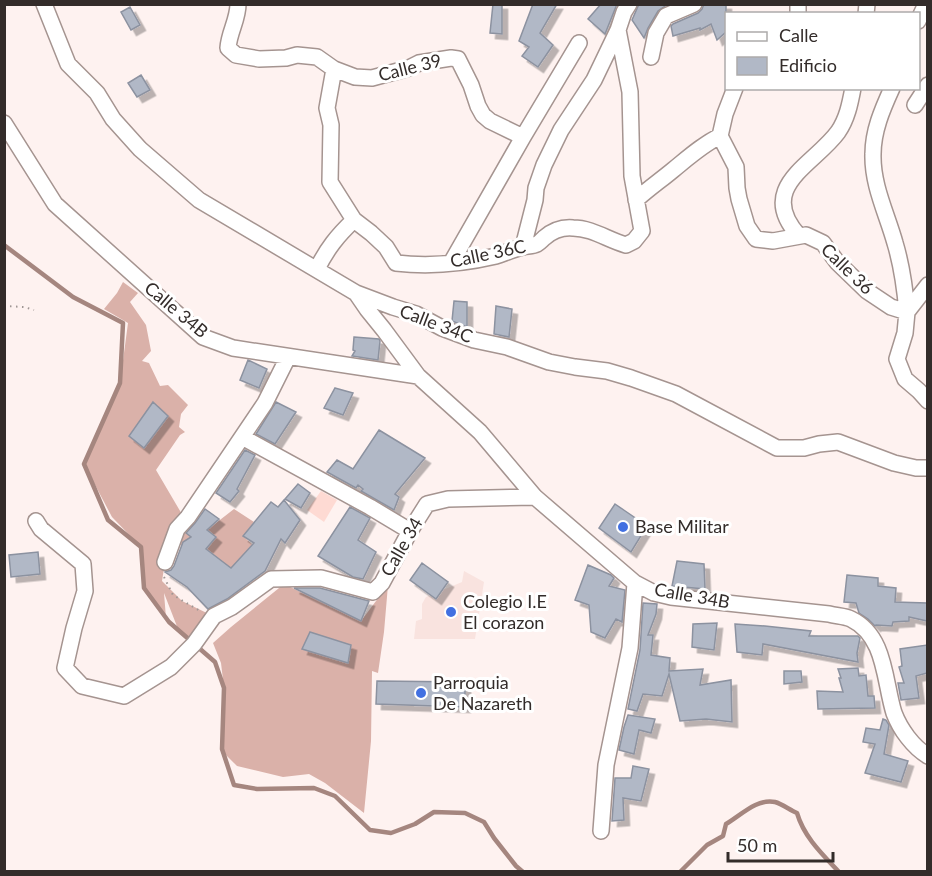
<svg xmlns="http://www.w3.org/2000/svg" width="932" height="876" viewBox="0 0 932 876" font-family="Lato,sans-serif">
<style>
.built{fill:#f9e3df}
.green{fill:#fedad3}
.forest{fill:#dab1a9;fill-rule:evenodd}
.lines{fill:none;stroke-linecap:round;stroke-linejoin:round}
.stream{stroke:#a5867f;stroke-width:4.5}
.building{fill:#b1b8c6;stroke:#8c92a0;stroke-width:1.5;filter:url(#shadow)}
.minor-casing{stroke:#a59490;stroke-width:18}
.path{stroke:#9f9694;stroke-width:2;stroke-dasharray:1.5 4.5;stroke-linecap:butt}
.minor{stroke:#fff;stroke-width:15}
.poi-dot{fill:#4270e1;stroke:#fff;stroke-width:2}
.labels{text-anchor:middle;stroke-width:6;stroke-linejoin:round;paint-order:stroke}
.street-label{font-size:18px;fill:#332c2a;stroke:#fff}
.poi-label{font-size:18px;fill:#332c2a;stroke:#fff;text-anchor:start}
</style>
<defs>
<filter id="shadow"><feDropShadow dx="5.5" dy="5.5" stdDeviation="0" flood-color="#0004"/></filter>
</defs>
<rect width="100%" height="100%" fill="#fef2f0"/>
<path class="built" d="M464,571L484,582L475,639H414L416,621L422,619V604L426,597L462,582Z"/>
<path class="green" d="M321,491L337,500L324,522L307,510Z"/>
<path class="forest" d="M123,282L138,293L130,302L146,325L151,351L142,361L149,363L160,386L168,385L188,405L181,414L179,427L185,432L180,435L156,470L183,516L165,562L162,581L182,601L213,616L194,644L178,629L164,593L166,618L144,588L141,547L112,517L84,464L120,383L128,323L104,309L117,293Z
M234,509L254,522L243,536L254,546L246,558L242,556L231,568L215,572L180,544L173,548L182,530L207,549L216,537L207,530Z
M284,584L361,621L388,585L384,632L378,673L372,671L371,741L364,813L325,783L309,774L283,777L237,766L224,753V688L221,663L213,643L231,627ZM310,632L351,645L348,663L302,649Z"/>
<g class="lines">
<path class="stream" d="M4,245L73,297L123,323L120,383L84,464L108,520L141,547L144,588L169,622L215,662L224,688L222,749L234,785L257,789L314,788L335,796L370,830L391,833L415,824L434,812L465,813L484,822L494,838L516,866L523,872
M680,872L707,845L723,836L726,824C740,816 757,798 775,802C782,804 790,810 797,813C804,837 822,854 839,872"/>
</g>
<path class="building" d="M493,4H502V34L490,33Z
M533,4H557L540,33L553,45L538,67L522,56L529,47L519,41Z
M601,4H617L605,34L588,19Z
M639,4H668L658,11L648,28L644,38L632,20Z
M704,4H726V32L717,40L711,24L700,30V28L673,36L671,26L673,24L698,13L702,9Z
M130,7L140,25L131,30L121,12Z
M141,75L150,90L137,97L128,83Z
M454,301L467,302V327L452,321Z
M496,306L512,309L509,337L494,334Z
M354,337L379,339L380,341L378,360L352,356L355,351L353,350Z
M248,360L267,369L259,388L240,380Z
M335,388L353,393L343,415L324,408Z
M153,402L168,416L144,448L129,436Z
M276,402L296,412L275,444L256,434Z
M379,430L425,458L395,494L399,497L394,510L361,491L363,489L358,485L356,488L327,472L337,460L353,469Z
M245,450L255,455L237,489L239,491L230,502L216,493Z
M298,484L310,493L301,508L285,499Z
M284,500L300,520L285,543L281,539L265,571L227,599L208,609L187,587L165,572L171,570L174,566L183,542L191,537L186,533L195,523L205,509L219,519L207,530L216,537L206,549L231,568L254,543L243,536L271,502L278,507Z
M615,504L647,526L631,552L599,528Z
M350,507L370,518L358,540L376,552L363,579L353,577L318,556Z
M38,552L40,574L11,577L9,555Z
M677,561L704,564L705,589L672,586Z
M422,563L448,582L436,599L410,580Z
M588,565L611,575L614,578L609,586L625,590L622,622L616,619L605,638L591,632L589,605L575,600Z
M847,575L878,578V586L896,588L895,602L927,603V621L909,617V621L893,622L892,626L876,625L875,626L868,619L859,613L856,603L844,602Z
M294,588H320L369,601L361,621Z
M643,603L657,604L656,614L648,635H653L651,655L670,658L669,671L703,669L700,685L731,680L732,722L706,719L680,721L669,674L662,696L643,694L637,711L628,709L640,650Z
M717,623L714,650L692,647L693,624Z
M735,624L765,626L811,631L809,636H858L860,638L857,653L858,662L763,644L762,655L737,652Z
M310,632L351,645L348,663L302,649Z
M927,645V673L916,676L919,698L901,700L898,683H904L899,667L902,666L900,649Z
M858,668L859,676L866,675L868,696H874L875,708L818,709L817,691L843,692L839,678H841L838,669Z
M784,671H801L802,682L784,684Z
M377,681L465,682V707L376,704Z
M628,715L655,719L651,733L639,730L634,754L619,750L624,727Z
M883,719L886,720L889,725L884,754L908,761L901,782L865,773L875,744L863,742L866,728L880,730Z
M633,766L649,769L641,801L623,798L624,820L612,821L615,778H631Z"/>
<g class="lines">
<g class="minor-casing">
<path id="minor" d="M44,4L68,64L97,93L113,119L140,149L199,200L356,293L393,307L416,314L442,328L474,340L507,347L549,362L575,367L607,371L631,378L676,394L777,448H804L819,444L838,442L894,463L916,468H928
M238,4C238,20 229,32 228,48L236,55L259,59L286,58L297,55L317,57L334,69L355,77L372,78L409,68L419,63L451,58L458,59L471,85L478,106L483,115L490,121L523,137
M798,14V4
M866,14L867,4
M918,21L926,4
M651,57L656,33L666,16L694,4
M334,69L327,108L331,125L330,182L354,220L371,233L386,247L396,263C431,267 462,264 496,256C505,253 514,249 523,247C527,246 533,246 537,244C539,243 542,240 544,238C552,231 562,227 573,228C592,228 608,240 626,245L634,241L642,231L632,176L630,92L618,30
M892,88C882,110 873,131 873,154C872,185 887,214 895,243C902,266 905,289 907,312
M915,105L928,85
M4,123L55,204L203,337L233,348L418,376L480,432L535,497L635,583L654,593L671,597L829,614C836,616 845,616 851,619C886,636 884,681 894,713C900,729 913,747 928,756
M720,136L736,167L737,188L739,199L747,226L756,239L773,241L806,235L823,243L837,262L867,291L891,307L907,312L905,333L897,359L905,379L919,391L928,401
M720,136L725,114L735,88
M636,200C648,189 661,180 673,170C689,157 702,145 720,136
M799,236C755,187 814,165 838,132C847,119 850,104 853,88
M523,247L535,200L536,188L544,165L561,130L594,80L618,30L624,12L629,4
M451,263L523,137L579,43
M317,269C327,249 337,236 354,220
M356,293L367,309L384,330L418,376
M907,312L928,285
M242,437L370,507L410,531
M36,521L41,529L83,564L85,591L74,628L65,668L82,686L124,696L171,667L194,644L214,616L232,607L271,579L321,578L373,592L382,583L410,531L427,504L448,499L535,497
M165,562L177,529L188,517L265,403L288,357
M601,831L606,765L630,648L635,583"/>
</g>
<path class="path" d="M4,306L24,307L34,310
M164,577L173,595L200,611"/>
<use href="#minor" class="minor"/>
</g>
<g class="poi-dot">
<circle cx="623" cy="527" r="6"/>
<circle cx="451" cy="612" r="6"/>
<circle cx="421" cy="693" r="6"/>
</g>
<g class="labels">
<g class="street-label">
<text transform="translate(410 68) rotate(-14)" y="6">Calle 39</text>
<text transform="translate(488 254) rotate(-12)" y="6">Calle 36C</text>
<text transform="translate(847 269) rotate(44)" y="6">Calle 36</text>
<text transform="translate(176 310) rotate(40)" y="6">Calle 34B</text>
<text transform="translate(436 324) rotate(21)" y="6">Calle 34C</text>
<text transform="translate(402 547) rotate(-60)" y="6">Calle 34</text>
<text transform="translate(692 596) rotate(10)" y="6">Calle 34B</text>
</g>
<g class="poi-label">
<text x="635" y="533">Base Militar</text>
<text x="463" y="608">Colegio I.E<tspan x="463" dy="21">El corazon</tspan></text>
<text x="433" y="689">Parroquia<tspan x="433" dy="21">De Nazareth</tspan></text>
</g>
</g>
<rect width="932" height="876" fill="none" stroke="#332c2a" stroke-width="12"/>
<rect x="725" y="12" width="195" height="78" fill="#ffffff" stroke="#adabaa" stroke-width="1.5"/>
<rect x="737" y="32" width="30" height="9" fill="#ffffff" stroke="#adabaa" stroke-width="1.5"/>
<text x="779" y="42" font-size="18" fill="#332c2a">Calle</text>
<rect x="737" y="57" width="30" height="18" fill="#b1b8c6" stroke="#adabaa" stroke-width="1.5"/>
<text x="779" y="72" font-size="18" fill="#332c2a">Edificio</text>
<path d="M728 852v9h105v-9" fill="none" stroke="#332c2a" stroke-width="3"/>
<text x="737" y="852" font-size="18" fill="#332c2a" stroke="#ffffff" stroke-width="4.5" paint-order="stroke">50 m</text>
</svg>
